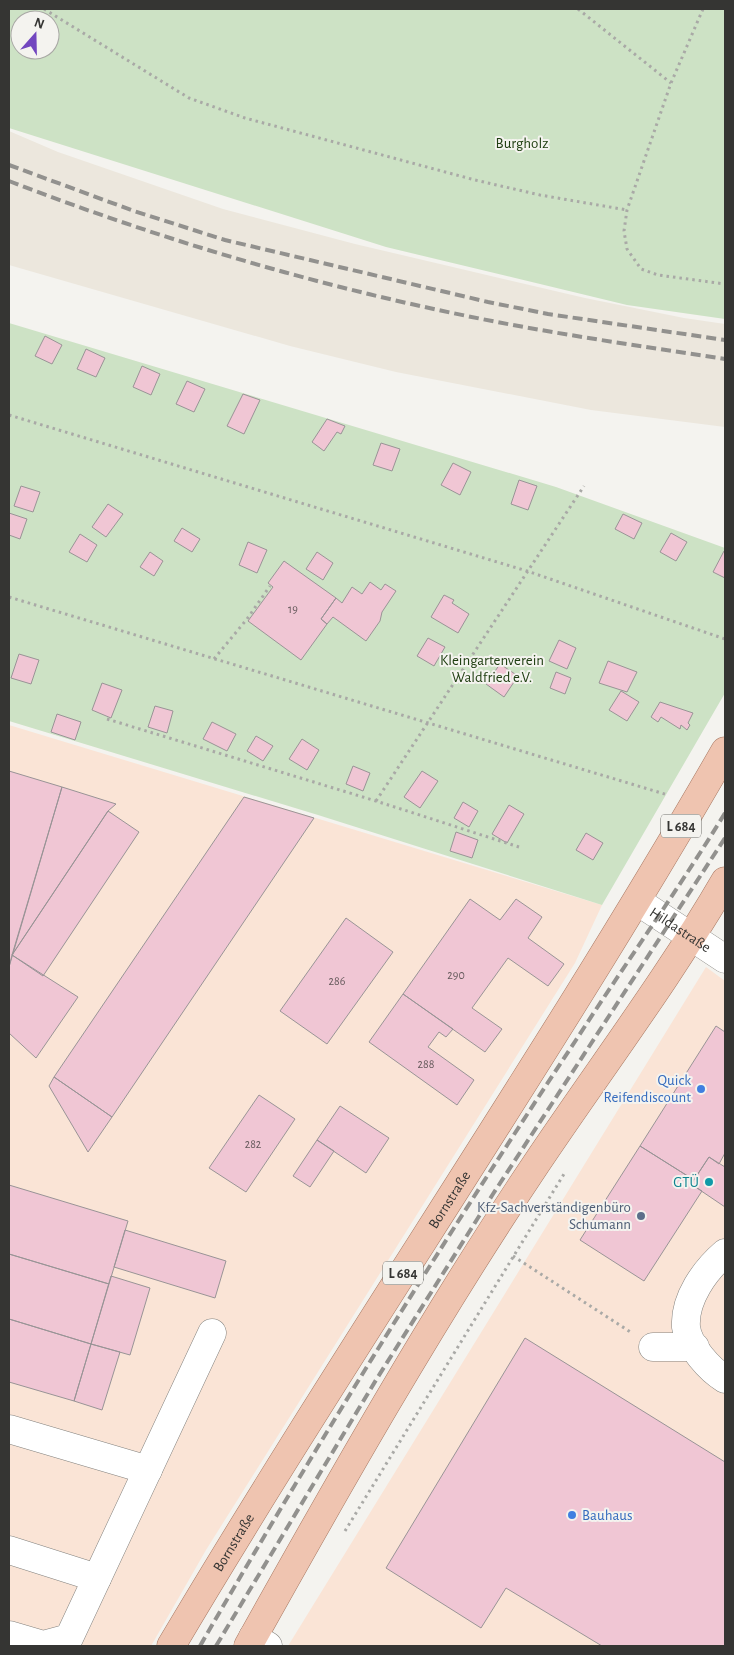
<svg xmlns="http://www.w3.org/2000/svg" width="734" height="1655" viewBox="0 0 734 1655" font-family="'Alegreya Sans',sans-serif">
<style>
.commercial{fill:#fae4d6}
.built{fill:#ece7dd}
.green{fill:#cde2c5;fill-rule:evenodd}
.building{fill:#f0c6d4;stroke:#999496}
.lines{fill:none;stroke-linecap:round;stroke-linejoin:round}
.minor-casing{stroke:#83827e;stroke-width:29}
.major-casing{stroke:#a77862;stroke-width:29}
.path{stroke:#a9a9a6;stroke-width:3;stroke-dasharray:2.5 4;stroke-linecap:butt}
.minor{stroke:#fff;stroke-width:28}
.major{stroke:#efc4b0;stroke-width:28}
.rail{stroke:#92918e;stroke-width:4;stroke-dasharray:10 5;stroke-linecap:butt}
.shop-dot{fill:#3f7fe0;stroke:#f4f3ef;stroke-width:2}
.culture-dot{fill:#0f9aa8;stroke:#f4f3ef;stroke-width:2}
.service-dot{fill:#5c6f8a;stroke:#f4f3ef;stroke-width:2}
.labels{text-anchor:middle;stroke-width:4;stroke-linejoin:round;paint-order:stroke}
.number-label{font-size:12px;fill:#64595b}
.shield{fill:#f4f3ef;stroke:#6e6e6b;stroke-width:1}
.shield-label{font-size:14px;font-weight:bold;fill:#353533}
.park-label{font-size:15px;fill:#203f12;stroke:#f4f3ef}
.street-label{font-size:15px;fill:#353533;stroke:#f4f3ef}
.shop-label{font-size:15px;fill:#366cbe;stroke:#f4f3ef;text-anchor:end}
.culture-label{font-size:15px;fill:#0d838f;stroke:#f4f3ef;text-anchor:end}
.service-label{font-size:15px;fill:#4e5e75;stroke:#f4f3ef;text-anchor:end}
</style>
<rect width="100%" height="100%" fill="#f4f3ef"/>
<path class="commercial" d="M9,725L602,905L575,963L206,1550L151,1646H9Z
M706,967L725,981V1646H288Z"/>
<path class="built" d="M9,131L58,152L223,209L355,244L585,298L684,318L725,324V427L591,410L396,372L290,346L9,265Z"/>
<path class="green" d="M9,9H725V319L627,305L386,247L9,128ZM20,20H50V50H20Z
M9,323L556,487L725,548V693L602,905L318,815L9,721Z"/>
<path class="building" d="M45,336L62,345L52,364L35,356Z
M86,349L105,358L96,377L77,369Z
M142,366L160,374L151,395L133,387Z
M187,381L205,389L194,412L176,404Z
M243,394L260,400L244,434L227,426Z
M327,419L345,426L341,434L337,432L324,451L312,442Z
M381,443L400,449L392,471L373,465Z
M453,463L471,472L460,495L441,485Z
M519,480L537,486L528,510L511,504Z
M21,486L40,492L33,512L14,506Z
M108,504L123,514L106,537L92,527Z
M9,513L27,519L20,539L9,535Z
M623,514L642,523L634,539L615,529Z
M182,528L200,539L192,552L174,541Z
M671,533L687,542L676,561L660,552Z
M80,534L97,545L87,562L69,552Z
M248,542L267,550L257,573L239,565Z
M724,551L725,552V578L713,572Z
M150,552L163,561L154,576L140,567Z
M317,552L333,563L323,580L306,569Z
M284,561L336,598L321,619L327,624L301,660L248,621L273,587L268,583Z
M370,582L381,590L385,584L396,591L382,612L380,621L366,641L333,617L327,624L321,619L336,598L342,603L352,587L362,594Z
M444,595L454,600L452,603L469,614L458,633L431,617Z
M428,638L445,647L434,666L417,656Z
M559,640L576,648L567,669L549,661Z
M19,654L39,660L31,684L11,678Z
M608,661L637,672L627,692L599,683Z
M500,664L518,676L504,697L486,684Z
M556,672L571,678L565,694L550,688Z
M102,683L122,690L111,718L92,710Z
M621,691L639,702L627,721L609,710Z
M660,702L693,713L688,723L690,725L687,730L681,725L680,729L661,717L658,722L651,717Z
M155,706L173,711L167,733L148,727Z
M57,714L81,722L75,740L51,732Z
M212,722L236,734L227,751L203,739Z
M256,736L273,746L263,761L247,751Z
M302,739L319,750L307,770L289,759Z
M353,766L370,773L363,791L346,784Z
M9,771L62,787L9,967Z
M422,771L438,781L420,808L404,797Z
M62,787L116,804L108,811L12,955Z
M244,797L314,818L112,1117L54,1077Z
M463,802L478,811L469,827L454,818Z
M509,805L524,814L507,843L492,834Z
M108,811L139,832L43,976L12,955Z
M456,832L478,840L472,858L450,851Z
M586,833L603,843L593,860L576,850Z
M470,899L500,920L516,899L542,917L528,938L564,964L548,986L508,958L472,1008L502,1029L485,1052L403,994Z
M346,918L393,952L327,1044L280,1011Z
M12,955L78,997L36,1058L9,1033V967Z
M403,994L453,1029L446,1037L439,1032L428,1047L474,1080L457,1105L369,1042Z
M716,1026L725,1032V1153L719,1164L709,1157L694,1180L640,1146Z
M54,1077L112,1117L88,1152L49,1086Z
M259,1095L295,1119L246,1192L209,1168Z
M340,1106L389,1138L366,1173L317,1140Z
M317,1140L334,1151L310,1187L293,1176Z
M640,1146L694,1180L691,1184L702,1191L644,1281L580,1240Z
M709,1157L725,1167V1207L691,1184Z
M9,1185L128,1221L109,1284L9,1254Z
M125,1230L226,1261L215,1298L114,1267Z
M9,1254L109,1284L91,1344L9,1319Z
M111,1276L150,1288L130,1355L91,1344Z
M9,1319L91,1344L74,1401L9,1382Z
M525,1338L725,1462V1646H602L506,1588L481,1628L386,1568Z
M91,1344L120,1352L102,1410L74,1401Z"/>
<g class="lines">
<g class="minor-casing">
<g id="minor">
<path id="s1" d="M637,901L725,959"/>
<path d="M725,1253C705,1270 684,1299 686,1327C688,1346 710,1370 725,1379"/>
<path d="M653,1347H695"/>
<path d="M9,1429L148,1470"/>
<path d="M9,1550L97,1578"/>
<path d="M9,1635L43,1645L69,1638L212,1333"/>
<path d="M253,1637L268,1646"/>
</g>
</g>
<g class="major-casing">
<g id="major">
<path id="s2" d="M171,1646C350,1344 550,1055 725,751"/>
<path d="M248,1646C339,1483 432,1319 536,1164C599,1070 668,979 725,881"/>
</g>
</g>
<path class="path" d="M44,9L189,98L245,118L475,180L540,195L627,210
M578,9L671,83
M703,9L671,83L627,210L624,231L627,249L641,269L658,275L725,284
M9,415L527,571L725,639
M9,597L668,795
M214,659L247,619L270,586
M107,719L376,801L519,847
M376,801L584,486
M513,1256L632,1333
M345,1531L564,1174"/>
<use href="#minor" class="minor"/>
<use href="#major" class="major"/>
<path class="rail" d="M9,165L134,211L225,240L488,302L548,314L725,340
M9,181C172,244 341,293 513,325C583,338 654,348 725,359
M200,1646C319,1440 445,1238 576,1040C625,964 678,890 725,813
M216,1646L376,1380L493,1194L725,838"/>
</g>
<g class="shop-dot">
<circle cx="701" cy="1089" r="5"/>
<circle cx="572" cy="1515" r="5"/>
</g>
<circle class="culture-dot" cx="709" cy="1182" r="5"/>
<circle class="service-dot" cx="641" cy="1216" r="5"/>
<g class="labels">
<g class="number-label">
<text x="293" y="613">19</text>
<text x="456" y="979">290</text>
<text x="337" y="985">286</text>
<text x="426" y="1068">288</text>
<text x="253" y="1148">282</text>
</g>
<g class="shield">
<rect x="661" y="814.5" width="40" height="23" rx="4"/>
<rect x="383" y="1261.5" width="40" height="23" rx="4"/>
</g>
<g class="shield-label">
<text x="681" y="831">L 684</text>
<text x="403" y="1278">L 684</text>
</g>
<g class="park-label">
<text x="522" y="148">Burgholz</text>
<text x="492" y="665">Kleingartenverein<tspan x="492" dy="17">Waldfried e.V.</tspan></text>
</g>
<g class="street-label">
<text dy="5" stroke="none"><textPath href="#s1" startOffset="52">Hildastraße</textPath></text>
<text dy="5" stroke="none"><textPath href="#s2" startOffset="526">Bornstraße</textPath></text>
<text dy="5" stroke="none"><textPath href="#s2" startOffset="121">Bornstraße</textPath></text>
</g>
<g class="shop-label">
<text x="691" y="1085">Quick<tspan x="691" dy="17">Reifendiscount</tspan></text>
<text x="582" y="1520" text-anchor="start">Bauhaus</text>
</g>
<g class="culture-label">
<text x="699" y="1187">GTÜ</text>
</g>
<g class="service-label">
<text x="631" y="1212">Kfz-Sachverständigenbüro<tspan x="631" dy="17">Schumann</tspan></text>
</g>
</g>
<rect width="734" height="1655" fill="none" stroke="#353533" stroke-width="20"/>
<g transform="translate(35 35) rotate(20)"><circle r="24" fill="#f4f3ef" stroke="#a8a7a4"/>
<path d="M0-4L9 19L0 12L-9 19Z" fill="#7246bf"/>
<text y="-8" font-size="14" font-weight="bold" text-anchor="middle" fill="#353533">N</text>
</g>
</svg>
